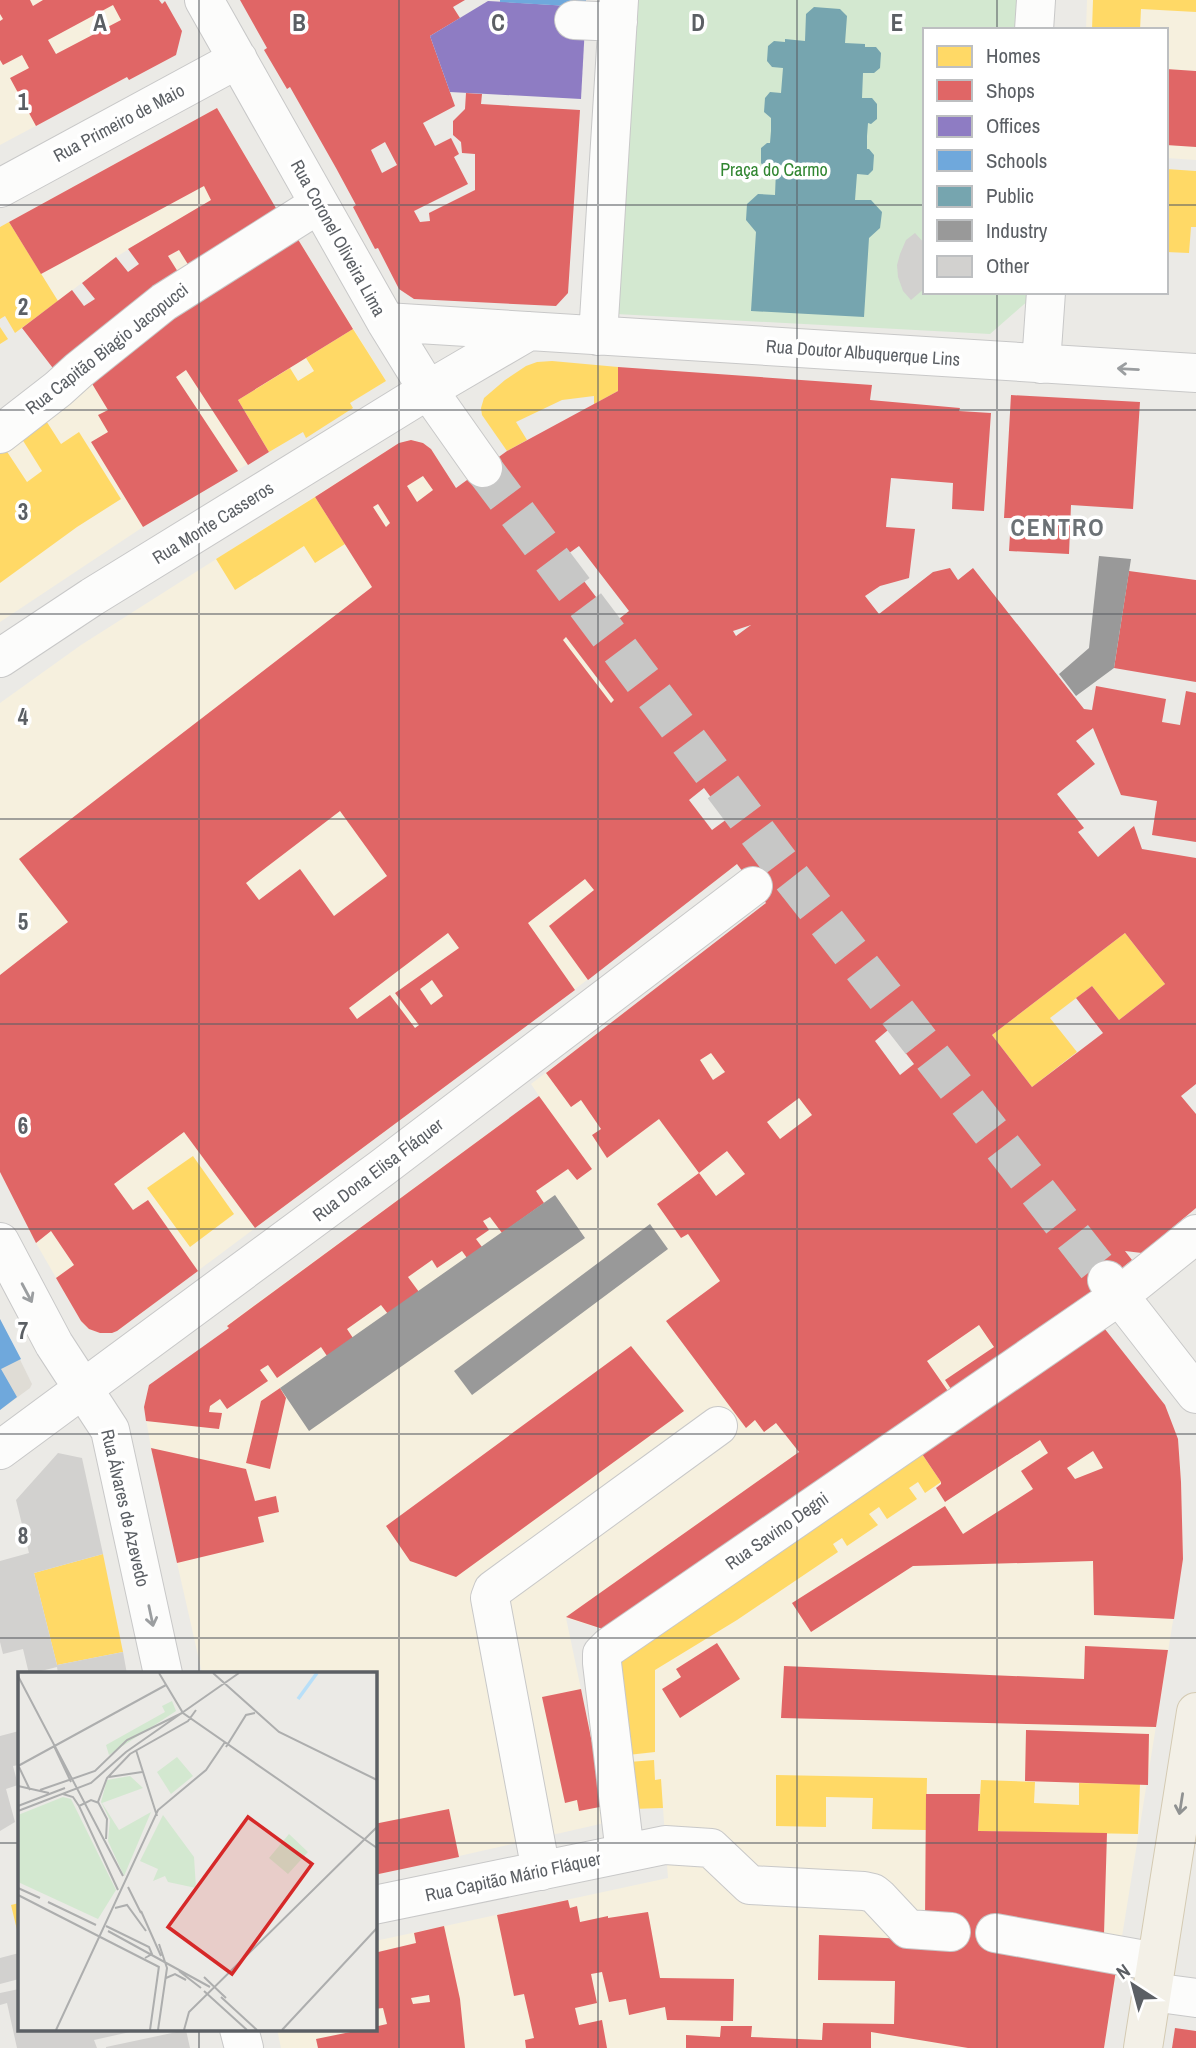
<svg xmlns="http://www.w3.org/2000/svg" width="1196" height="2048" viewBox="0 0 1196 2048" font-family="'Archivo Narrow',sans-serif">
<style>
.commercial{fill:#f6f0de}
.education{fill:#dfdcd5}
.green{fill:#d3e8d0}
.homes{fill:#ffd966}
.shops{fill:#e06666;fill-rule:evenodd}
.offices{fill:#8e7cc3}
.schools{fill:#6fa8dc}
.public{fill:#76a5af}
.industry{fill:#999}
.building{fill:#d2d1cf}
.lines{fill:none;stroke-linecap:round;stroke-linejoin:round}
.minor-tunnel{stroke:#c7c7c6;stroke-width:38;stroke-dasharray:38 19;stroke-linecap:butt}
.minor-casing{stroke:#c8c8c8;stroke-width:40}
.major-casing{stroke:#d4cab2;stroke-width:40}
.minor{stroke:#fcfcfb;stroke-width:38}
.major{stroke:#f3f0e7;stroke-width:38}
.oneway{stroke:#9b9ea0}
.oneway2{stroke:#909292}
.grid{fill:none;stroke:#5b5f64;stroke-width:2;stroke-opacity:0.55}
.labels{text-anchor:middle;stroke-width:7;stroke-linejoin:round;paint-order:stroke}
.street-label{font-size:18px;fill:#5b5f64;stroke:#fff}
.park-label{font-size:18px;fill:#318631;stroke:#fff}
.district-label{font-size:24px;font-weight:bold;letter-spacing:2px;fill:#6c7276;stroke:#fff}
.inset-river{fill:none;stroke:#b8dff8;stroke-width:3.5}
.inset-road{fill:none;stroke:#adaeae;stroke-width:2}
.view{fill:#d62828;fill-opacity:0.15;stroke:#d62828;stroke-width:3.5}
.inset-edge{fill:none;stroke:#5b5f64;stroke-width:3.5}
.grid-label{font-size:23px;text-anchor:middle;font-weight:bold;fill:#5b5f64;stroke:#fff;stroke-width:7;stroke-linejoin:round;paint-order:stroke}
</style>
<rect width="100%" height="100%" fill="#ebeae6"/>
<path class="commercial" d="M0,0H159L178,32L172,53L0,145Z
M1087,0H1196V160L1166,158V30H1086Z
M217,108L283,220L183,280L154,234L116,257L58,301L9,222Z
M291,228L386,381L143,527L0,622V445Z
M411,440L423,443L431,449L470,510L737,864L552,1007L117,1331L100,1333L89,1329L81,1321L36,1243L0,1172V703L81,645L399,443Z
M836,991L900,1075L1081,1300L612,1632L566,1618L609,1822L375,1875L374,1674L202,1673L151,1448L144,1407L229,1328L227,1325L539,1096L531,1084L645,997Z
M954,1424L1178,1439L1181,1482L1183,1559L1104,2048H281L277,2029H374L375,1941L668,1878L663,1808L632,1809L615,1669Z"/>
<path class="education" d="M0,1319L32,1384L30,1388L0,1410Z"/>
<path class="green" d="M635,0H1023L1021,30H925V292H1030V299L990,334L616,314Z"/>
<path class="homes" d="M1093,0H1196V12L1141,9L1140,30H1092Z
M1166,169L1196,171V227H1191L1189,253L1166,252Z
M9,222L58,301L15,333L5,316L0,319V227Z
M0,327L8,339L0,344Z
M353,329L386,381L350,403L353,408L306,438L303,432L269,452L238,400L290,368L298,381L314,371L306,358Z
M552,361L618,367V391L594,404V396L562,400L516,422L527,440L507,451L482,415L481,408L484,398L505,380L526,366L537,362Z
M43,416L61,444L79,432L121,499L77,527L0,583V445L2,444L27,482L42,471L17,431Z
M315,497L345,544L315,563L304,546L235,590L216,559Z
M1125,933L1165,984L1119,1020L1092,986L1050,1018L1077,1052L1032,1087L992,1035Z
M193,1156L234,1214L190,1247L147,1188Z
M918,1448L941,1482L925,1493L918,1482L909,1488L917,1499L887,1519L879,1507L869,1514L878,1525L847,1546L842,1538L833,1544L838,1552L737,1620L655,1670V1752L628,1755L617,1661Z
M103,1554L123,1652L57,1665L34,1573Z
M654,1760L655,1780L661,1779L663,1808L632,1809L629,1762Z
M776,1775L927,1778L926,1830L872,1829L873,1798L826,1797V1827L776,1826Z
M981,1780L1035,1782L1034,1803L1079,1805V1783L1140,1784L1138,1834L978,1831Z
M19,1903V1934H18L11,1905Z"/>
<path class="shops" d="M0,0H30L33,6L43,0H159L162,4L165,1L182,31L176,55L129,80L127,77L36,126L10,78L29,68L22,55L3,65L0,60V21L3,19L0,14ZM113,5L121,20L56,54L48,40Z
M240,0H465L453,7L460,18L430,36L455,106L423,123L435,146L451,138L459,154L454,157L468,184L414,211L420,222L430,221L429,213L475,190V154L462,153L461,142L453,135V121L465,109L466,93L482,94L481,104L580,110L568,293L556,306L414,299L399,289L378,248L375,249L353,207L356,205L336,168L290,87L287,89L264,50L267,48ZM385,142L397,165L382,173L371,150Z
M1166,69L1196,71V147L1166,145Z
M217,108L283,220L194,274L179,250L168,256L183,280L59,376L22,328L72,290L84,306L95,299L82,283L116,257L128,272L139,264L128,249L211,200L204,186L41,274L9,222Z
M291,228L353,329L238,400L269,452L248,465L186,370L176,377L238,471L143,527L91,442L108,432L98,415L108,410L91,382L148,335L173,319L166,308Z
M618,367L872,385L870,400L960,408L959,411L991,413L984,511L952,509L953,483L891,478L886,527L915,529L909,578L880,586L865,596L879,614L933,572L950,568L958,580L973,568L1084,709L1092,710L1096,686L1166,699L1162,722L1180,725L1186,691L1196,693V842L1152,835L1157,801L1121,795L1093,728L1076,741L1095,764L1057,794L1084,828L1078,832L1098,857L1134,826L1142,849L1196,858V1084L1181,1096L1196,1114V1208L1142,1253L1125,1251L1132,1260L957,1398L945,1380L994,1347L979,1325L927,1361L954,1400L612,1632L566,1617L799,1452L776,1423L764,1432L755,1420L746,1428L666,1321L720,1281L688,1234L681,1238L657,1204L699,1173L659,1119L607,1158L592,1135L601,1129L581,1100L571,1107L546,1073L766,903L737,864L588,980L549,926L594,890L585,879L528,923L575,990L255,1228L184,1132L114,1184L133,1210L148,1200L198,1271L117,1331L112,1333H100L89,1329L81,1321L56,1278L74,1265L51,1231L36,1243L0,1172V975L68,922L19,859L372,587L315,497L399,443L411,440L423,443L431,449L456,488L507,451L618,391ZM423,476L433,490L417,502L407,486ZM378,504L390,523L386,527L373,507ZM579,546L629,611L615,622L565,556ZM751,625L736,636L733,631ZM566,637L614,700L611,703L563,640ZM704,788L727,819L712,830L689,800ZM340,811L387,876L334,916L300,869L259,900L246,883ZM448,933L459,948L395,993L419,1025L415,1028L390,995L357,1019L349,1008ZM1125,933L1165,984L1119,1020L1092,986L1076,998L1103,1033L1032,1087L992,1035ZM432,980L443,996L431,1005L420,989ZM888,1030L914,1064L900,1075L875,1041ZM711,1053L725,1072L713,1080L700,1060ZM799,1098L812,1115L780,1139L767,1122ZM727,1151L745,1174L716,1196L699,1173Z
M1011,395L1140,402L1133,509L1071,505L1069,554L1009,551L1011,518H1004Z
M1129,571L1196,580V682L1114,668Z
M539,1096L592,1169L577,1180L568,1169L536,1191L544,1203L502,1233L490,1217L483,1221L489,1230L476,1239L482,1247L467,1258L462,1251L437,1268L432,1260L408,1277L419,1292L388,1314L381,1305L347,1329L353,1338L327,1356L321,1347L277,1378L268,1365L260,1370L268,1381L227,1409L220,1399L210,1406L209,1412L222,1413L219,1429L146,1421L144,1407L149,1385L229,1328L227,1326Z
M1097,1319L1165,1405L1178,1439L1181,1482L1183,1559L1174,1619L1094,1615L1093,1561L913,1566L811,1632L792,1603L945,1506L963,1534L1033,1489L1021,1471L1048,1453L1040,1440L945,1502L936,1488L941,1484V1482L918,1448ZM1093,1451L1103,1468L1075,1479L1067,1468Z
M631,1346L684,1411L456,1577L410,1561L386,1526Z
M280,1388L286,1398L270,1469L246,1463L261,1401Z
M151,1448L246,1469L255,1501L276,1496L279,1512L258,1517L264,1542L177,1563Z
M717,1643L740,1679L680,1718L662,1689L681,1677L676,1669Z
M1085,1646L1168,1650L1156,1727L781,1718L784,1666L1084,1679Z
M581,1689L605,1806L579,1811L577,1800L565,1803L542,1697Z
M1026,1730L1149,1734L1148,1785L1025,1781Z
M926,1794H980L978,1831L1107,1833L1104,1934L1117,1964L1104,2048H968L871,2032V2048H686V2035L720,2037L721,2026H752L751,2037L822,2040L823,2023L894,2024L895,1981L818,1980L819,1935L950,1941L925,1920Z
M449,1809L459,1857L374,1875V1824Z
M568,1900L570,1908L577,1906L580,1922L608,1916V1918L648,1912L660,1978L734,1979L733,2021L667,2020L665,2007L629,2015L626,1999L609,2002L602,1972L591,1974L597,2003L575,2008L579,2025L602,2020L607,2048H526L525,2040L534,2038L524,1994L514,1996L497,1915Z
M444,1926L460,1999L465,2048H318L316,2039L365,2029H374V2027L387,2024L383,2008L374,2009V1953L416,1943L414,1933ZM429,1995L430,2002L413,2004L411,1998Z
M1175,2028L1196,2031V2048H1172Z"/>
<path class="offices" d="M488,1L586,7L581,99L450,92L430,36Z"/>
<path class="schools" d="M500,0H586V7L500,2Z
M0,1319L21,1359L1,1369L17,1397L0,1410Z"/>
<path class="public" d="M814,7L840,9L847,16L845,43L865,44V47H876L881,53L880,68L874,73H863L862,98H872L877,104V119L871,124L868,123L867,136V149H869L874,155L873,170L868,175L857,174L855,200H871L882,212L880,228L869,238L864,317L751,311L756,232L746,220L747,204L758,194L775,195L776,170L765,169L761,163V148L767,143H770L771,131V118L764,112L765,98L770,92L781,93L783,68L772,67L767,61L768,46L774,41L785,42V39L805,41L806,14Z"/>
<path class="industry" d="M1099,556L1131,559L1114,668L1076,696L1059,674L1089,648Z
M555,1195L585,1238L309,1431L280,1388Z
M650,1224L668,1249L472,1395L454,1371Z"/>
<path class="building" d="M915,233L925,244V288L911,300L903,291L898,277L897,265L900,254L906,240Z
M58,1453L82,1458L103,1554L34,1573L57,1665L123,1652L127,1674H58L57,1667L29,1674L23,1649L3,1654L0,1642V1561L29,1553L16,1500Z
M19,1731V1765L13,1766L18,1785L6,1789L15,1822L0,1831V1736Z
M19,1953V1979L0,1984V1958Z
M19,1989V2029L139,2030L94,2040L97,2048H17L7,2003L0,2005V1993Z
M186,2030L190,2048H106V2047Z"/>
<g class="lines">
<path class="minor-tunnel" d="M483,468L781,864L1107,1280"/>
<g class="minor-casing">
<path id="minor" d="M204,0L386,322L428,390L483,468
M574,20L618,22
M1034,30L1036,0
M0,188L238,59
M386,322L1196,373
M598,336L619,0
M1041,364L1046,292
M0,434L58,389L79,370L164,302L319,204
M0,658L92,597L428,390L529,331
M0,1242L54,1344L110,1430L163,1674
M1107,1280L1196,1394
M0,1450L382,1168L753,886
M625,1853L602,1663V1654L609,1647L1119,1296L1196,1234
M541,1871L490,1598L493,1590L718,1426
M374,1905L665,1845L711,1848L750,1885L864,1891L873,1893L878,1897L908,1929L951,1932
M995,1933L1156,1962
M1152,1992L1196,1998
M239,2029L244,2048"/>
</g>
<g class="major-casing">
<path id="major" d="M1143,2048L1196,1712"/>
</g>
<use href="#minor" class="minor"/>
<use href="#major" class="major"/>
</g>
<defs><path id="oneway-shaft" d="M-6 0H5M1.5-3L5.5 0L1.5 3" fill="none" stroke-width="1.6" stroke-linecap="round" stroke-linejoin="round" transform="scale(1.75)"/></defs>
<g class="oneway">
<use href="#oneway-shaft" transform="translate(1128 369) rotate(-177)"/>
<use href="#oneway-shaft" transform="translate(27 1293) rotate(62)"/>
<use href="#oneway-shaft" transform="translate(151 1616) rotate(78)"/>
</g>
<use class="oneway2" href="#oneway-shaft" transform="translate(1181 1804) rotate(99)"/>
<path class="grid" d="M199,0V1674M399,0V2048M598,0V2048M797,0V2048M997,0V30M0,205H925M1166,205H1196M997,292V2048M0,410H1196M0,614H1196M0,819H1196M0,1024H1196M0,1229H1196M0,1434H1196M0,1638H1196M0,1843H19M374,1843H1196M199,2029V2048"/>
<g class="labels">
<g class="street-label">
<text transform="translate(119 123) rotate(-28)" y="6">Rua Primeiro de Maio</text>
<text transform="translate(338 238) rotate(61)" y="6">Rua Coronel Oliveira Lima</text>
<text transform="translate(107 349) rotate(-38)" y="6">Rua Capitão Biagio Jacopucci</text>
<text transform="translate(863 353) rotate(4)" y="6">Rua Doutor Albuquerque Lins</text>
<text transform="translate(213 523) rotate(-32)" y="6">Rua Monte Casseros</text>
<text transform="translate(378 1170) rotate(-37)" y="6">Rua Dona Elisa Fláquer</text>
<text transform="translate(125 1508) rotate(77)" y="6">Rua Álvares de Azevedo</text>
<text transform="translate(777 1531) rotate(-35)" y="6">Rua Savino Degni</text>
<text transform="translate(513 1877) rotate(-12)" y="6">Rua Capitão Mário Fláquer</text>
</g>
<g class="park-label">
<text x="774" y="176">Praça do Carmo</text>
</g>
<g class="district-label">
<text x="1058" y="536">CENTRO</text>
</g>
</g>
<g transform="translate(18 1672)">
<rect width="359" height="359" fill="#ebeae6"/>
<path d="M154,29L158,39L91,83L88,73L147,40L144,34ZM159,85L175,104L153,122L139,100ZM112,104L125,116L84,131L101,158L133,140L106,204L90,169L92,148L83,130L89,108ZM45,125L53,127L98,218L80,247L0,210V143ZM145,143L176,185L178,216L150,210L147,204L135,209L140,197L122,189ZM271,162L290,180L270,202L251,186Z" fill="#d3e8d0"/>
<path class="inset-river" d="M280,27L299,1"/>
<path class="inset-road" d="M141,1L165,41L359,176M195,1L261,60L359,108M0,4L105,204M36,74L53,110M208,75L228,43L237,41M118,78L139,144M0,93L12,118M0,94L148,13M91,105L124,100M0,114L31,121M22,118L77,99L109,68L164,41M45,122L55,125L61,134M81,131L73,128L61,134L100,218M0,134L47,116M0,139L73,111L108,80L221,1M88,167L89,147L80,130L89,106L112,82L170,49L178,38M110,215L123,241M0,216L22,226M0,223L141,295M30,230L78,253M97,236L109,233L128,259M123,239L143,284M88,254L131,275L134,282L127,286M90,259L192,315M161,299L183,316M186,305L208,326M148,306L157,302L168,308M186,319L229,358M203,325L239,358M38,358L140,138L188,98L207,70M132,358L141,294M140,358L149,296L141,272M166,358L171,340L359,155M264,358L359,256"/>
<path class="view" d="M230,145L294,192L214,302L150,255Z"/>
<rect width="359" height="359" class="inset-edge"/>
</g>
<g class="grid-label">
<text x="100" y="31">A</text>
<text x="299" y="31">B</text>
<text x="498" y="31">C</text>
<text x="698" y="31">D</text>
<text x="897" y="31">E</text>
<text x="23" y="110">1</text>
<text x="23" y="315">2</text>
<text x="23" y="520">3</text>
<text x="23" y="725">4</text>
<text x="23" y="930">5</text>
<text x="23" y="1134">6</text>
<text x="23" y="1339">7</text>
<text x="23" y="1544">8</text>
</g>
<rect x="923" y="28" width="245" height="266" fill="#ffffff" stroke="#bdbfc1" stroke-width="2"/>
<rect x="937" y="46" width="35" height="21" fill="#ffd966" stroke="#bdbfc1" stroke-width="2"/>
<text x="986" y="63" font-size="21" fill="#5b5f64">Homes</text>
<rect x="937" y="80" width="35" height="21" fill="#e06666" stroke="#bdbfc1" stroke-width="2"/>
<text x="986" y="98" font-size="21" fill="#5b5f64">Shops</text>
<rect x="937" y="116" width="35" height="21" fill="#8e7cc3" stroke="#bdbfc1" stroke-width="2"/>
<text x="986" y="133" font-size="21" fill="#5b5f64">Offices</text>
<rect x="937" y="150" width="35" height="21" fill="#6fa8dc" stroke="#bdbfc1" stroke-width="2"/>
<text x="986" y="168" font-size="21" fill="#5b5f64">Schools</text>
<rect x="937" y="186" width="35" height="21" fill="#76a5af" stroke="#bdbfc1" stroke-width="2"/>
<text x="986" y="203" font-size="21" fill="#5b5f64">Public</text>
<rect x="937" y="220" width="35" height="21" fill="#999999" stroke="#bdbfc1" stroke-width="2"/>
<text x="986" y="238" font-size="21" fill="#5b5f64">Industry</text>
<rect x="937" y="256" width="35" height="21" fill="#d2d1cf" stroke="#bdbfc1" stroke-width="2"/>
<text x="986" y="273" font-size="21" fill="#5b5f64">Other</text>
<g transform="translate(1133 1985) rotate(324)" stroke="#ffffff" stroke-width="5" paint-order="stroke">
<path d="M0-5L12 26L0 18L-12 26Z" fill="#5b5f64"/>
<text y="-10" font-size="19" font-weight="bold" text-anchor="middle" fill="#5b5f64">N</text>
</g>
</svg>
